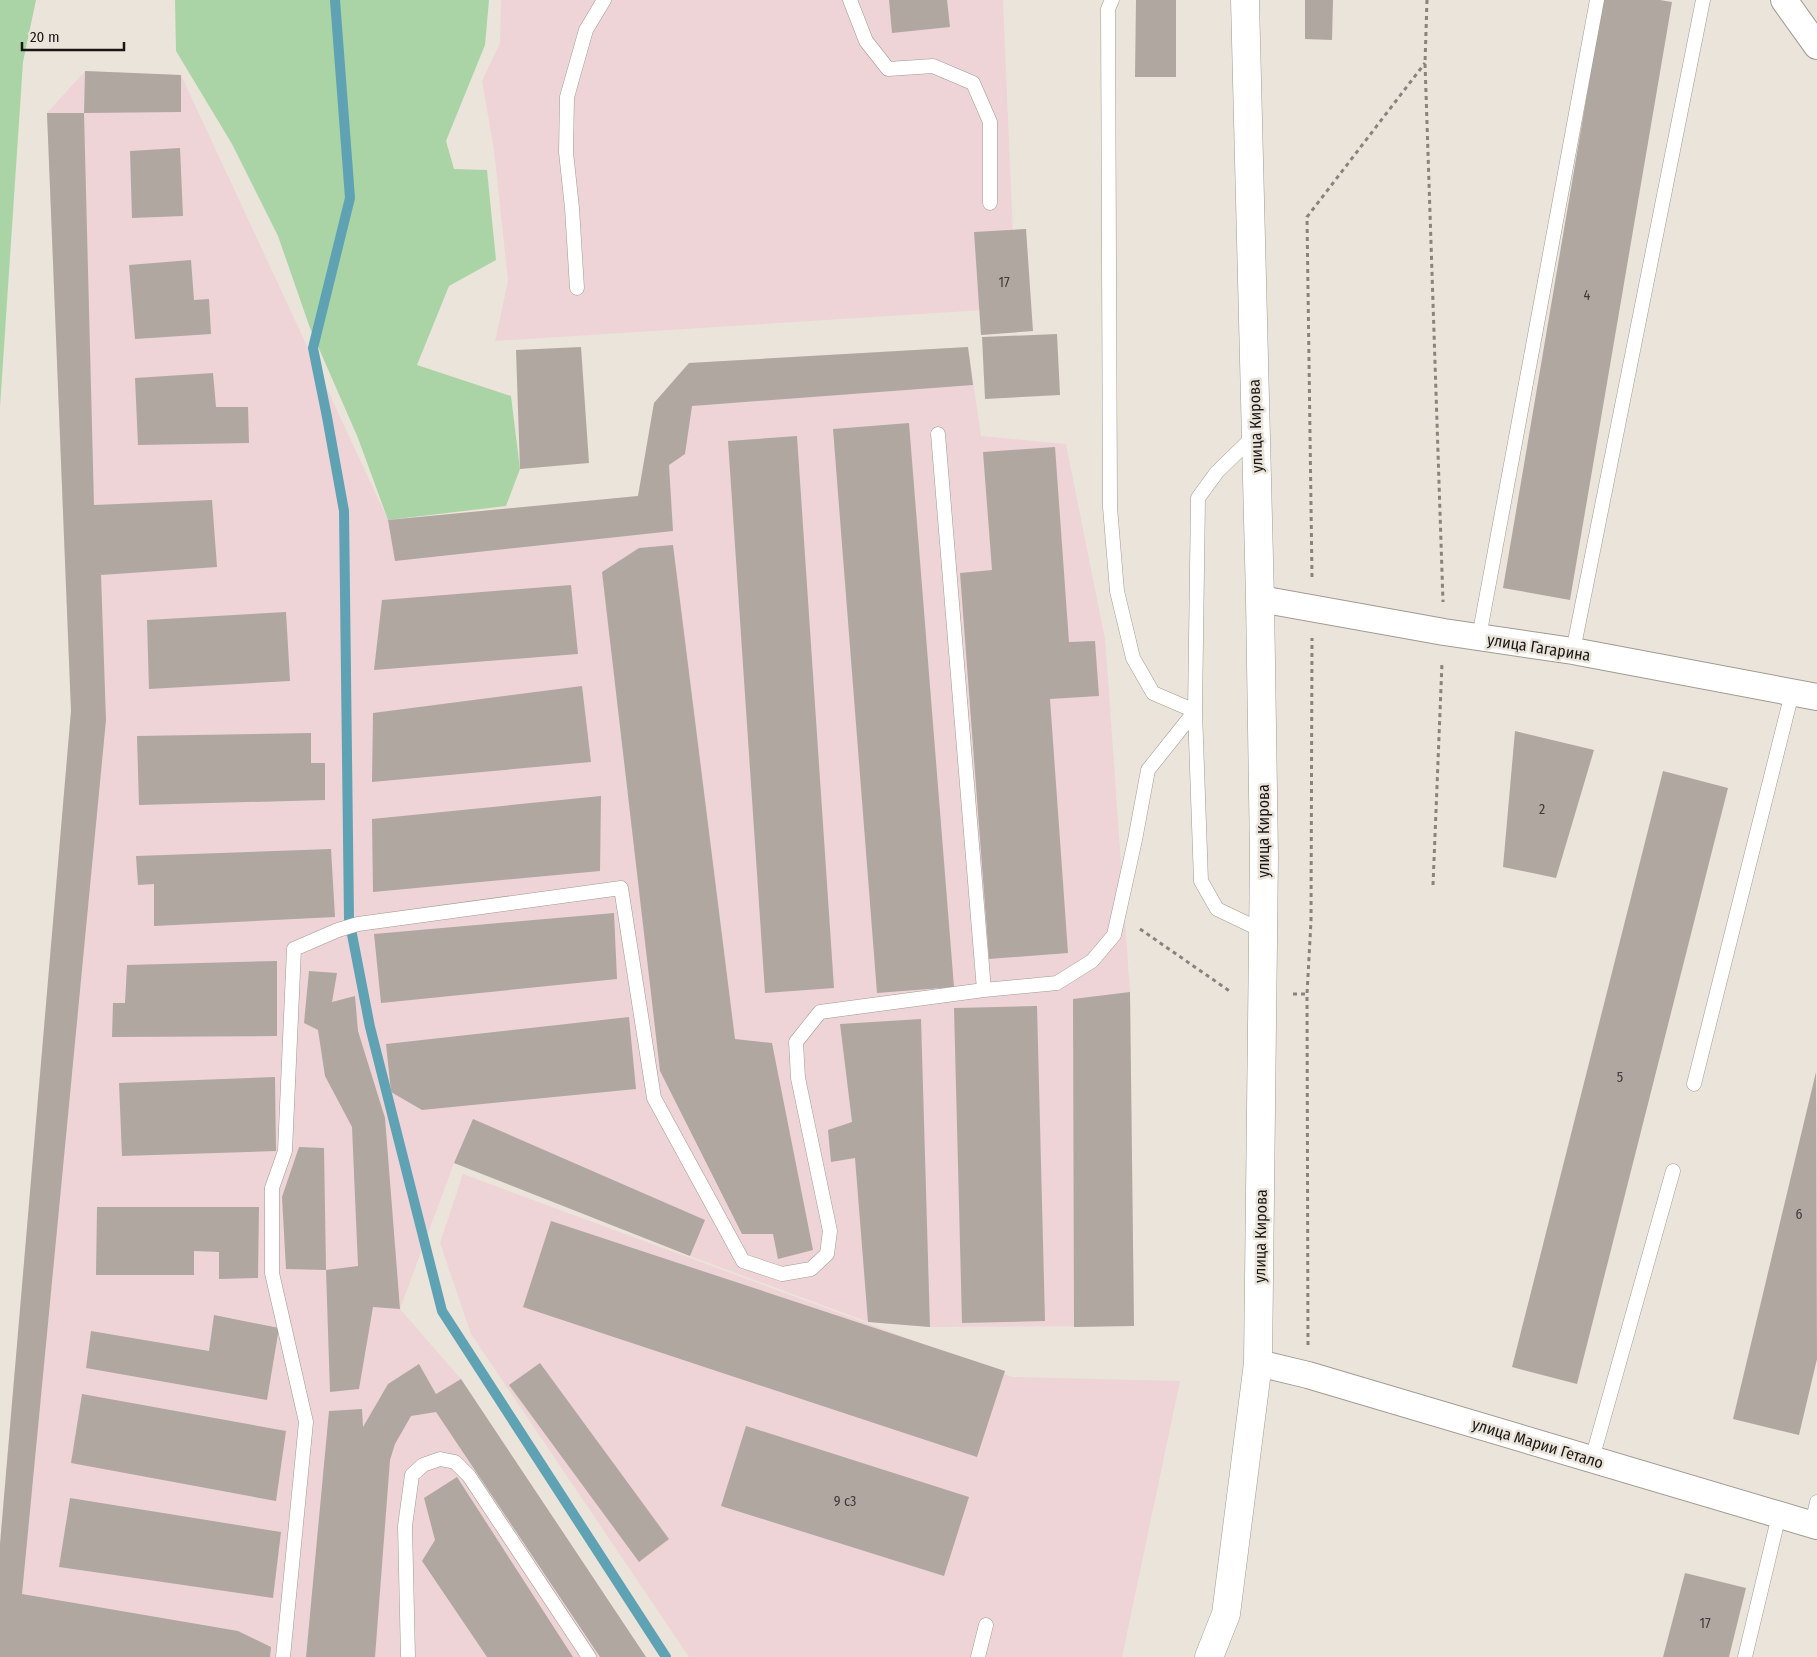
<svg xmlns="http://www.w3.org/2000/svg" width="1817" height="1657" viewBox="0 0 1817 1657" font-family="'Fira Sans Condensed',sans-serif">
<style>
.industrial{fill:#eed4d6}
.green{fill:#abd4a6}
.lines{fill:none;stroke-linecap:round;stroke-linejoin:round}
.stream{stroke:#5ea2b4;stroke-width:10}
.building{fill:#b0a7a1}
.lane-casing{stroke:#a09a92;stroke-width:15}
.street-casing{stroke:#a09a92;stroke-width:28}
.primary-casing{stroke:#a09a92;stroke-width:29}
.path{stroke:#88837d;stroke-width:3;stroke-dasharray:4 4;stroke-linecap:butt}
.lane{stroke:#fff;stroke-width:14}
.street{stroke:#fff;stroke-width:26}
.primary{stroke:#fff;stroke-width:28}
.labels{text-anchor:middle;stroke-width:5;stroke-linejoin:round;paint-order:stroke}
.number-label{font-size:14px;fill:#3f3b37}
.street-label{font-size:16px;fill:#191714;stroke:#ebe4db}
</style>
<rect width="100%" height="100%" fill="#ebe4db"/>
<path class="industrial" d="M501,0H1003L1016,308L495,341L508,281L494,150L482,81L500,43Z
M85,71L181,75L388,520L638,496L654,403L689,363L968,347L981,436L1066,444L1105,639L1109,693L1130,992L1134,1326L930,1327L868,1322L690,1256L454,1163L400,1309L461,1379L646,1657H0V1544L71,711L47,113Z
M463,1174L1012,1377L1180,1381L1122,1657H689L471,1334L440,1243Z"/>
<path class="green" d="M0,0H36L23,62L0,407Z
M175,0H489L485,45L446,141L454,169L487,170L496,260L449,286L417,365L511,396L520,469L506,506L388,520L358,438L310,328L278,236L232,144L176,51Z"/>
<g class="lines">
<path class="stream" d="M335,0L350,198L313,348L327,417L344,511L349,919L370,1027L442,1311L666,1657"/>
</g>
<path class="building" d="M889,0H947L950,27L892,33Z
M1136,0H1176V77H1135Z
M1305,0H1333L1332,40L1305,39Z
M1603,0H1660L1672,2L1570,600L1503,588Z
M85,71L181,75V112L84,113Z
M47,113H84L94,505L212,500L217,567L101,575L106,720L22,1594L238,1631L271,1647L270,1657H0V1544L71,711Z
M180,148L183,216L132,218L130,151Z
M1026,229L1033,331L981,335L974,232Z
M191,260L194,300L209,299L211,334L135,339L129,265Z
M1057,334L1060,395L985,399L982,337Z
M581,347L589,463L520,469L516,350Z
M968,347L973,385L692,406L685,454L669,465L673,531L395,561L388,520L638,496L654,403L689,363Z
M213,373L216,407H248L249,443L138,445L135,378Z
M909,423L954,987L877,993L833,429Z
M797,436L834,988L765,993L728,441Z
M1055,447L1069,642L1095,641L1099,696L1050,699L1068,953L989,959L960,573L992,570L983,452Z
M673,545L735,1039L772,1043L813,1250L778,1259L773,1234H742L660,1071L602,572L639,548Z
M571,585L578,654L374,670L382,600Z
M286,612L290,681L149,689L147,620Z
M582,686L591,762L372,782L373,713Z
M1515,731L1594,750L1556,878L1503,867Z
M311,733V763H325V800L139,805L137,736Z
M1663,771L1728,788L1577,1384L1512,1367Z
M601,796L600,871L373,892L372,819Z
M331,849L335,917L154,926V884L138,885L136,856Z
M614,913L617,979L381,1003L374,934Z
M277,961V1036L112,1037L113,1003H125L127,965Z
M309,971L337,973L332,1002L355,996L358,1031L385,1118L400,1309L373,1307L359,1389L330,1392L326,1270L286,1269L282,1197L299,1147L324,1148L326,1270L358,1266L352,1127L325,1076L318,1030L304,1023Z
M1130,992L1134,1326L1074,1327L1073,999Z
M1037,1006L1045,1321L962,1323L954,1008Z
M629,1017L636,1089L422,1110L391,1092L386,1044Z
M921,1019L930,1327L868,1322L855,1158L831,1162L828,1130L852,1122L840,1024Z
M1816,1072L1817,1359L1799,1435L1733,1419Z
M275,1077L276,1151L122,1156L119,1083Z
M473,1119L705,1220L690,1256L454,1163Z
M97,1207H259L258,1278L219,1279V1252L194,1251V1275H96Z
M551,1221L1005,1371L977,1457L523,1307Z
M214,1315L279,1328L267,1400L86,1368L91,1331L209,1351Z
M540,1363L669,1539L639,1562L509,1385Z
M419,1364L436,1394L461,1379L646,1657H600L436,1412L411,1416L395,1444L390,1460L375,1657H306L329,1411L362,1409L363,1427L388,1384Z
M82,1394L286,1431L276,1501L71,1463Z
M746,1426L969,1497L944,1576L721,1506Z
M457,1477L573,1657H487L422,1561L435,1540L424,1498Z
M70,1498L281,1532L273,1598L59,1567Z
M1685,1573L1746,1588L1729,1657H1663Z"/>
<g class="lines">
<g class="lane-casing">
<path id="lane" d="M850,0L866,41L888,69L933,66L973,83L990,122V203
M577,288L572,208L566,152L567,97L586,30L604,0
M938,434L984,990
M1255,435L1217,472L1198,498L1195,711L1201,881L1217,909L1263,931
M1479,637L1597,0
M1573,651L1703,0
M1694,1084L1792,693
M1592,1459L1673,1171
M1812,1524L1817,1502
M283,1657L306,1422L272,1273V1188L285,1151L294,949L338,930L358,924L621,888L654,1098L743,1261L782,1274L811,1269L827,1254L830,1231L798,1078L796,1042L820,1012L984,990L1057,983L1092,961L1114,935L1135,840L1148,770L1195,711L1153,693L1133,658L1117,591L1110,507L1108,9L1112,0
M408,1657L405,1526L412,1475L423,1465L440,1459L455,1462L469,1476L589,1657
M978,1657L986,1625
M1745,1657L1779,1515"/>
</g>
<g class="street-casing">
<path id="street" d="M1784,0L1817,46
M1260,599L1444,632L1573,651L1817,697
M1258,1363L1308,1375L1817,1526"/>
</g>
<g class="primary-casing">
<path id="primary" d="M1209,1657L1226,1614L1258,1363L1264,856L1260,599L1245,0"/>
</g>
<path class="path" d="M1427,0L1425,63L1443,602
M1312,577L1307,217L1425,63
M1433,885L1442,663
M1140,929L1231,992
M1293,994H1307
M1308,1345L1307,994L1311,921L1312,638"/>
<use href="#lane" class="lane"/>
<use href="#street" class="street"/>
<use href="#primary" class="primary"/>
</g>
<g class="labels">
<g class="number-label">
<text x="1004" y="287">17</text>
<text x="1587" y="300">4</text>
<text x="1542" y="814">2</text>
<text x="1620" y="1082">5</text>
<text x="1799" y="1219">6</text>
<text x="845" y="1506">9 с3</text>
<text x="1705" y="1628">17</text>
</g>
<g class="street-label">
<text transform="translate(1255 426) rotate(-92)" y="6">улица Кирова</text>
<text transform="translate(1539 647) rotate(9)" y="6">улица Гагарина</text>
<text transform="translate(1263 831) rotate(-90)" y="6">улица Кирова</text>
<text transform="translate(1260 1236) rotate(-89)" y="6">улица Кирова</text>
<text transform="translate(1538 1443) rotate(17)" y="6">улица Марии Гетало</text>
</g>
</g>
<path d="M22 42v8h102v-8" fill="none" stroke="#191714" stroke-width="2.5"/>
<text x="30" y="42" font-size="15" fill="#191714" stroke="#ebe4db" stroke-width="4" paint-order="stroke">20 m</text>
</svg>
